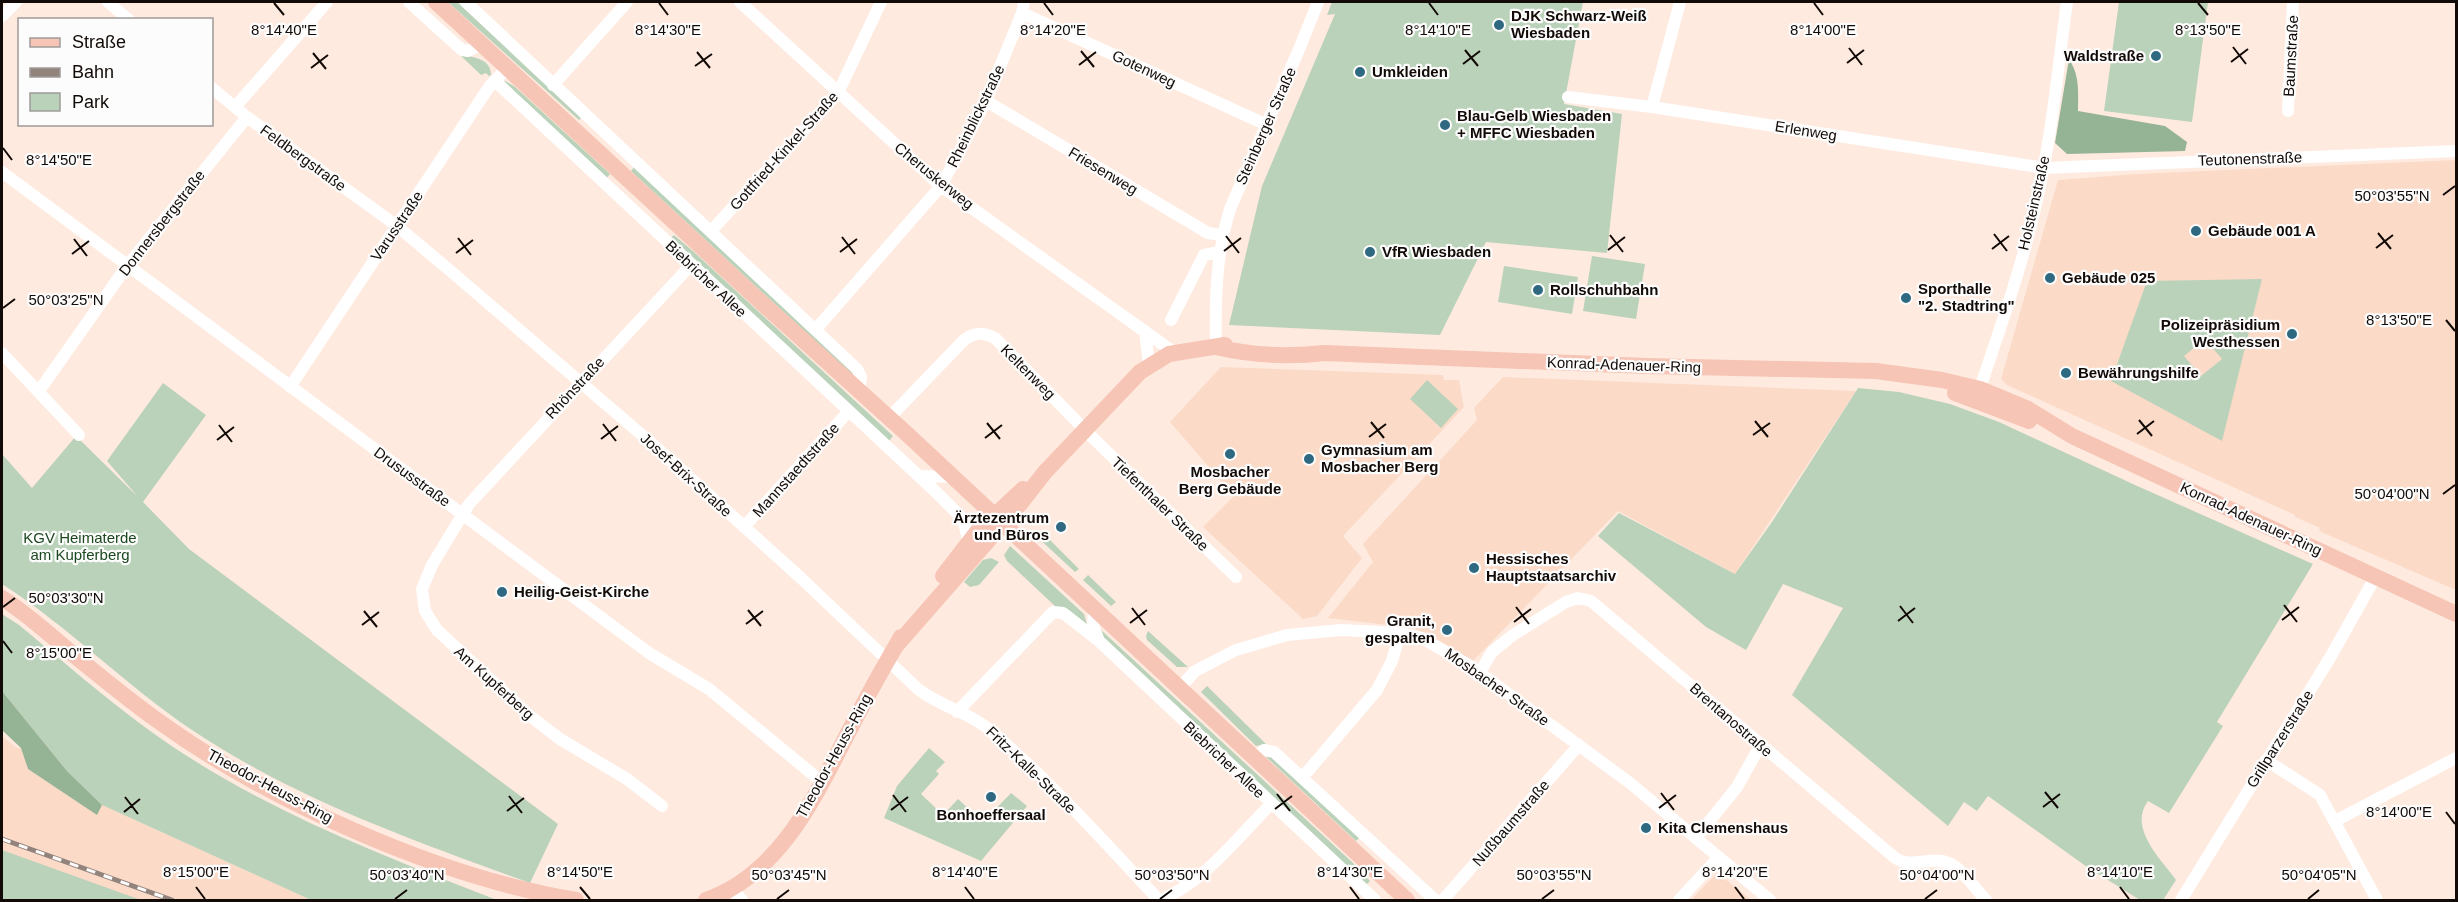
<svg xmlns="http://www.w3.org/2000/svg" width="2458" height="902" viewBox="0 0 2458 902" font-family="Arial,sans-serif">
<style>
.built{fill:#fbdbc8}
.green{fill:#bad2ba;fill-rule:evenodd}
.forest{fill:#95b395}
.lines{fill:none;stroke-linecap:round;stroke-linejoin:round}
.minor{stroke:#fff;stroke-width:12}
.major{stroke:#f6c5b6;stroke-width:16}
.rail-casing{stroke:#92837c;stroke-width:5}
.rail{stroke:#fcfcfc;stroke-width:3;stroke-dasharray:9;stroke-linecap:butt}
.ticks{fill:none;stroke:#120a06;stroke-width:2}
.poi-dot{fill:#2e6981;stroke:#fcfcfc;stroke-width:2}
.labels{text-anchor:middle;stroke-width:4.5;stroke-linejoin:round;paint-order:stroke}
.poi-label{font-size:15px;font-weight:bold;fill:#120a06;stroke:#fcfcfc;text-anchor:start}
.street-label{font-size:15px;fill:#120a06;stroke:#fcfcfc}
.park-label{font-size:15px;fill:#1b471f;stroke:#fcfcfc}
.ticks-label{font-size:15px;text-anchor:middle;fill:#120a06;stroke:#fcfcfc;stroke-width:4.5;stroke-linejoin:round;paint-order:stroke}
</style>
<rect width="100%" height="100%" fill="#ffeadf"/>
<path class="built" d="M2456,160V590L2319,531L2320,528L2295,517V515L2007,385L2001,379L2058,180L2136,174Z
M1221,367L1443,375L1444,380H1459L1464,407L1343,536L1362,558L1317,616L1303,619L1203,527L1234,496L1170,422Z
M1503,377L1856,391L1735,574L1618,511L1473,661L1414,628L1328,618L1373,562L1363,544L1477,420L1474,408Z
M2,736L17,748H21L28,769L97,814L102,805L311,900H2Z
M1719,874L1751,900H1691L1714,876Z"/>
<path class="green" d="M448,2H457L582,117L579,120Z
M1332,2H1583L1564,104L1622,114L1607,253L1486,242L1440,335L1229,325L1262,186L1335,14L1327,15Z
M2119,2H2208L2192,122L2104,111Z
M460,55C473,57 491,58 491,75L489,76L486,73L481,75Z
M505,81L514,86L610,174L605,180L503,82Z
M635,166L850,368L855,378L631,171Z
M674,235L694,252L893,436L889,441L670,239Z
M1592,256L1645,264L1636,319L1583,311Z
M1504,266L1578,277L1572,314L1498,302Z
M2262,279L2222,441L2111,381L2147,281ZM2205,339L2222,359L2201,376L2184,356Z
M1427,380L1458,409L1441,428L1410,399Z
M163,383L206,415L143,502L189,549L558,824L530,883C412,840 297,800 192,730C125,685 69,627 2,584V454L32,488L76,436L138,497L107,461Z
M1858,388L1899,392L1950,404L1999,422L2135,485L2313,564L2217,722L2223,726L2169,813L2148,801C2128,828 2160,858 2176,880L2163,900H2140L2087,867L1988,796L1977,811L1964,802L1948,826L1792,695L1843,608L1783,584L1746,650L1706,627L1598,536L1619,513L1735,574L1772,522Z
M1035,535L1046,536L1079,569L1075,572Z
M1010,546L1084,614L1088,628L1056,607L1007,561L1004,555Z
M991,558L999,562L979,585L970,587L964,582L983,560Z
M1088,575L1116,602L1111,606L1083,580Z
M2,614L19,625C76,672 132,722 195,761C289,820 394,860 497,900H311L102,805L67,771L2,691Z
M1100,629L1353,863L1370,881L1365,886L1106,643Z
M1148,631L1188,667H1177L1147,640L1146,636Z
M1207,686L1266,744L1256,746L1201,692Z
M929,748L945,762L936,771L939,774L921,794L943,815L958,799L983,822L1011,793L1027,806L981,861L884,818L897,786Z
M1267,753L1360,837L1356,841L1263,754Z
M2,850L141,900H2Z"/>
<path class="forest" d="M2069,59C2080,76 2078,91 2078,111L2165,126L2187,142L2185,151L2067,154L2055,143Z
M2,691L67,771L102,805L97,815L28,769L21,748L2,730Z"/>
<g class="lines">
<path class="minor" d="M108,2L129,20
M409,2L462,50L468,51L482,44
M466,2L857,369L861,377L859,393
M740,2L941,186L1175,353
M1022,13L1267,125
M2,16L16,2
M495,81L937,493L963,519L969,543
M553,85L627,2
M212,88L247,117L397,226L447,268L656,447L803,580L918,689C939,706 966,711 986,727C1049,779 1104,842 1159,900
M1568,97L1652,107L2044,168L2456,151
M986,101L1208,233L1222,235
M235,107L327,2
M1652,107L1680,2
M2288,111L2293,2
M2,172L649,653L709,689L822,782
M711,231L838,93L881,2
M1171,320L1204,255L1219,252
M816,329L941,186L986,101L1022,13L1024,2
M1145,331L1149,365
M1216,347C1215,300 1216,254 1230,209L1300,47L1318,2
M2,353L79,435
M290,387L489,87L507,68
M39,391L127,266L247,117
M1977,397C1999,332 2022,267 2037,200C2052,135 2058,67 2067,2
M889,418L964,340C975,332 983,332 995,338L1094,439L1236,577
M919,476L953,477
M744,527L848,412
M1094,609L1093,625L1099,641
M1480,672L1492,652L1513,635L1566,602L1578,598L1591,601L1894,857C1911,870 1931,855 1949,863C1963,869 1975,889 1986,900
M1180,688L1195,671L1236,650L1287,635L1341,630L1400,633L1422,638L1472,667L1630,783L1770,900
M957,712L1053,612L1063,613L1099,641L1375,900
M1253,758L1264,750L1274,752L1435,900
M2266,760L2320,795L2377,900
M1302,778L1377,690L1392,661L1400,633
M662,806L627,779L560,739L530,716L437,630L425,611L422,589L432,565L469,504L691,265
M2335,821L2456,758
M1696,838L1737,787L1760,746
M732,889L742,900
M1161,900C1207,879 1236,839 1271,804
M1443,900L1579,745
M1679,900L1719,857
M2181,900L2331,656L2376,576"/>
<path class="major" d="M436,2L763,304L907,434L1407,900
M1216,347C1250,355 1290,357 1325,353L1646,366L1876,371L1942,380L1980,389L2028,409L2072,436L2456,614
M1955,393L2029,421
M943,576L977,532L1023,489
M2,598C26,613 47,632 69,651C97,674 125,697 154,718C268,801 438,877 576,900
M896,646L1020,504L1045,472L1140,372L1169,354L1225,345
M706,900C779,875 815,797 848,733C865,700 883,668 901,637"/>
<g class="rail-casing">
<path id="rail" d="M2,839L172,900"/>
</g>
<use href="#rail" class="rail"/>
</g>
<path class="ticks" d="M274,3L284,15M659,3L668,15M1044,3L1053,15M1429,3L1438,15M1814,3L1823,15M2198,3L2208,15M2233,47L2246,64M1849,48L1862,65M1465,50L1478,66M1081,51L1094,67M697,52L710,68M313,53L326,69M2231,62L2248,49M1847,63L1864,50M1463,64L1480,51M1079,65L1096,52M695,66L712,54M311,68L328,55M3,148L12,160M2443,195L2455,186M2378,233L2391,249M1994,234L2007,251M1610,235L1623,252M1226,236L1239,253M842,237L855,254M458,238L471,255M74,239L87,256M2376,248L2393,235M1992,249L2009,236M1608,250L1625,237M1224,251L1241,238M840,252L857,239M456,253L473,240M72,254L89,241M3,308L15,299M2446,320L2455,331M2139,420L2152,436M1755,421L1768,437M1371,422L1384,438M987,423L1000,439M603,424L616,441M219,425L232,442M2137,434L2154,421M1753,435L1770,423M1369,437L1386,424M985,438L1002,425M601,439L618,426M217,440L234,427M2443,494L2455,485M2284,605L2297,622M1900,606L1913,623M3,607L15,598M1516,607L1529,624M1132,608L1145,625M748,610L761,626M364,611L377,627M2282,620L2299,607M1898,621L1915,608M1514,622L1531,609M1130,623L1147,610M746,624L763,611M362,625L379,612M3,641L12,653M2045,792L2058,808M1661,793L1674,810M1277,794L1290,811M893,795L906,812M509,796L522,813M125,797L138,814M2043,807L2060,794M1659,808L1676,795M1275,809L1292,796M891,810L908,797M507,811L524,798M124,812L140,799M2446,812L2455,824M196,887L205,899M580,887L590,899M965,887L974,899M1350,887L1359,899M1735,887L1744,899M2120,887L2129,899M395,899L407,890M777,899L789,890M1160,899L1172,890M1542,899L1554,890M1925,899L1937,890M2308,899L2319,890"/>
<g class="poi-dot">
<circle cx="1499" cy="25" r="6"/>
<circle cx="2156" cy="56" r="6"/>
<circle cx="1360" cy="72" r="6"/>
<circle cx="1445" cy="125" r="6"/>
<circle cx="2196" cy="231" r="6"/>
<circle cx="1370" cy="252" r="6"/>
<circle cx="2050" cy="278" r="6"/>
<circle cx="1538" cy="290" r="6"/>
<circle cx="1906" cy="298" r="6"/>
<circle cx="2292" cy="334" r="6"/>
<circle cx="2066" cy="373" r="6"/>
<circle cx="1230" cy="454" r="6"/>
<circle cx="1309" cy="459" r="6"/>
<circle cx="1061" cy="527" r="6"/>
<circle cx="1474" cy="568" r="6"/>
<circle cx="502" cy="592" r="6"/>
<circle cx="1447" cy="630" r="6"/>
<circle cx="991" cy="797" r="6"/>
<circle cx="1646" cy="828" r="6"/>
</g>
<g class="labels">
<g class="poi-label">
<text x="1511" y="21">DJK Schwarz-Weiß<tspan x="1511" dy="17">Wiesbaden</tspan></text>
<text x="2144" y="61" text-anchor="end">Waldstraße</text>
<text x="1372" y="77">Umkleiden</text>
<text x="1457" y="121">Blau-Gelb Wiesbaden<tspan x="1457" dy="17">+ MFFC Wiesbaden</tspan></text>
<text x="2208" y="236">Gebäude 001 A</text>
<text x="1382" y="257">VfR Wiesbaden</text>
<text x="2062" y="283">Gebäude 025</text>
<text x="1918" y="294">Sporthalle<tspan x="1918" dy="17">"2. Stadtring"</tspan></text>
<text x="1550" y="295">Rollschuhbahn</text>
<text x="2280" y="330" text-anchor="end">Polizeipräsidium<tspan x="2280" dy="17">Westhessen</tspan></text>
<text x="2078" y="378">Bewährungshilfe</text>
<text x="1321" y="455">Gymnasium am<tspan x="1321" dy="17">Mosbacher Berg</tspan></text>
<text x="1230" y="477" text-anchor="middle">Mosbacher<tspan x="1230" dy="17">Berg Gebäude</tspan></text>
<text x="1049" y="523" text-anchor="end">Ärztezentrum<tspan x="1049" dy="17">und Büros</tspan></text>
<text x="1486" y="564">Hessisches<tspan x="1486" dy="17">Hauptstaatsarchiv</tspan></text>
<text x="514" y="597">Heilig-Geist-Kirche</text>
<text x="1435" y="626" text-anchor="end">Granit,<tspan x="1435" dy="17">gespalten</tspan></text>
<text x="991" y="820" text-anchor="middle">Bonhoeffersaal</text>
<text x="1658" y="833">Kita Clemenshaus</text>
</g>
<g class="street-label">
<text transform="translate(2291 56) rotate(-87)" y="5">Baumstraße</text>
<text transform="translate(1144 69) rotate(25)" y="5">Gotenweg</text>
<text transform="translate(976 116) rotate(-64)" y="5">Rheinblickstraße</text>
<text transform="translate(1266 126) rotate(-66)" y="5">Steinberger Straße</text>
<text transform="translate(1806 131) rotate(9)" y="5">Erlenweg</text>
<text transform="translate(784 151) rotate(-48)" y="5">Gottfried-Kinkel-Straße</text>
<text transform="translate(303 158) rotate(36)" y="5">Feldbergstraße</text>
<text transform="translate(2250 159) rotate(-2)" y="5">Teutonenstraße</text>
<text transform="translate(1103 171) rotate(31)" y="5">Friesenweg</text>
<text transform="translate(934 176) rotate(39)" y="5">Cheruskerweg</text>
<text transform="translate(2034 203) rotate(-77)" y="5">Holsteinstraße</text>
<text transform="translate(162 223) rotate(-52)" y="5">Donnersbergstraße</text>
<text transform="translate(397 226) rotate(-56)" y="5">Varusstraße</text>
<text transform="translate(706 279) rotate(43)" y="5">Biebricher Allee</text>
<text transform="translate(1624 365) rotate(2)" y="5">Konrad-Adenauer-Ring</text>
<text transform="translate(1028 372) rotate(45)" y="5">Keltenweg</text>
<text transform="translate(575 388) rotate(-47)" y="5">Rhönstraße</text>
<text transform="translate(796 470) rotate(-48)" y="5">Mannstaedtstraße</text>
<text transform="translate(686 475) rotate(42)" y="5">Josef-Brix-Straße</text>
<text transform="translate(412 477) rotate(36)" y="5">Drususstraße</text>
<text transform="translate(1160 504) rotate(44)" y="5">Tiefenthaler Straße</text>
<text transform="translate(2251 519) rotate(25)" y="5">Konrad-Adenauer-Ring</text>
<text transform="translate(494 683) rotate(42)" y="5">Am Kupferberg</text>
<text transform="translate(1497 687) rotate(35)" y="5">Mosbacher Straße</text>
<text transform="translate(1731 720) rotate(41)" y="5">Brentanostraße</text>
<text transform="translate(2280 739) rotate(-58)" y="5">Grillparzerstraße</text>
<text transform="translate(834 756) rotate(-61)" y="5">Theodor-Heuss-Ring</text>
<text transform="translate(1224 760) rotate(43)" y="5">Biebricher Allee</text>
<text transform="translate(1031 770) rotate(44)" y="5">Fritz-Kalle-Straße</text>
<text transform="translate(270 786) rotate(28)" y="5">Theodor-Heuss-Ring</text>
<text transform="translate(1511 823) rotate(-49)" y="5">Nußbaumstraße</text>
</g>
<g class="park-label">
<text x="80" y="543">KGV Heimaterde<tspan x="80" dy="17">am Kupferberg</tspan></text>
</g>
</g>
<g class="ticks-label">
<text x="284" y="35">8°14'40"E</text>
<text x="668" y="35">8°14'30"E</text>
<text x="1438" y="35">8°14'10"E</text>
<text x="1823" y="35">8°14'00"E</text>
<text x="2208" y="35">8°13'50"E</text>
<text x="1053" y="35">8°14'20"E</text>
<text x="59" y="165">8°14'50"E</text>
<text x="2392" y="201">50°03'55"N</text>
<text x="66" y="305">50°03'25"N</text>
<text x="2399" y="325">8°13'50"E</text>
<text x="2392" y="499">50°04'00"N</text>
<text x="66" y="603">50°03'30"N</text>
<text x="59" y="658">8°15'00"E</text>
<text x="2399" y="817">8°14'00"E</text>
<text x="196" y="877">8°15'00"E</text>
<text x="580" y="877">8°14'50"E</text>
<text x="965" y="877">8°14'40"E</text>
<text x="1350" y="877">8°14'30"E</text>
<text x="1735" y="877">8°14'20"E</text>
<text x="2120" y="877">8°14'10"E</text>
<text x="407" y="880">50°03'40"N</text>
<text x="789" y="880">50°03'45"N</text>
<text x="1172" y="880">50°03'50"N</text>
<text x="1554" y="880">50°03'55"N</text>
<text x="1937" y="880">50°04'00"N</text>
<text x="2319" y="880">50°04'05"N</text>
</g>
<rect width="2458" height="902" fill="none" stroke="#120a06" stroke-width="6"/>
<rect x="18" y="18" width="195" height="108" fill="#fcfcfc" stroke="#9e9b9a" stroke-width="1.5"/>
<rect x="30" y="38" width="30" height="9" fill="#f6c5b6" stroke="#9e9b9a" stroke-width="1.5"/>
<text x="72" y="48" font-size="18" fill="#120a06">Straße</text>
<rect x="30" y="68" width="30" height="9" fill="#92837c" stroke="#9e9b9a" stroke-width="1.5"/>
<text x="72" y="78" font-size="18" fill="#120a06">Bahn</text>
<rect x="30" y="93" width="30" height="18" fill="#bad2ba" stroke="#9e9b9a" stroke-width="1.5"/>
<text x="72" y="108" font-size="18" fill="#120a06">Park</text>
</svg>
